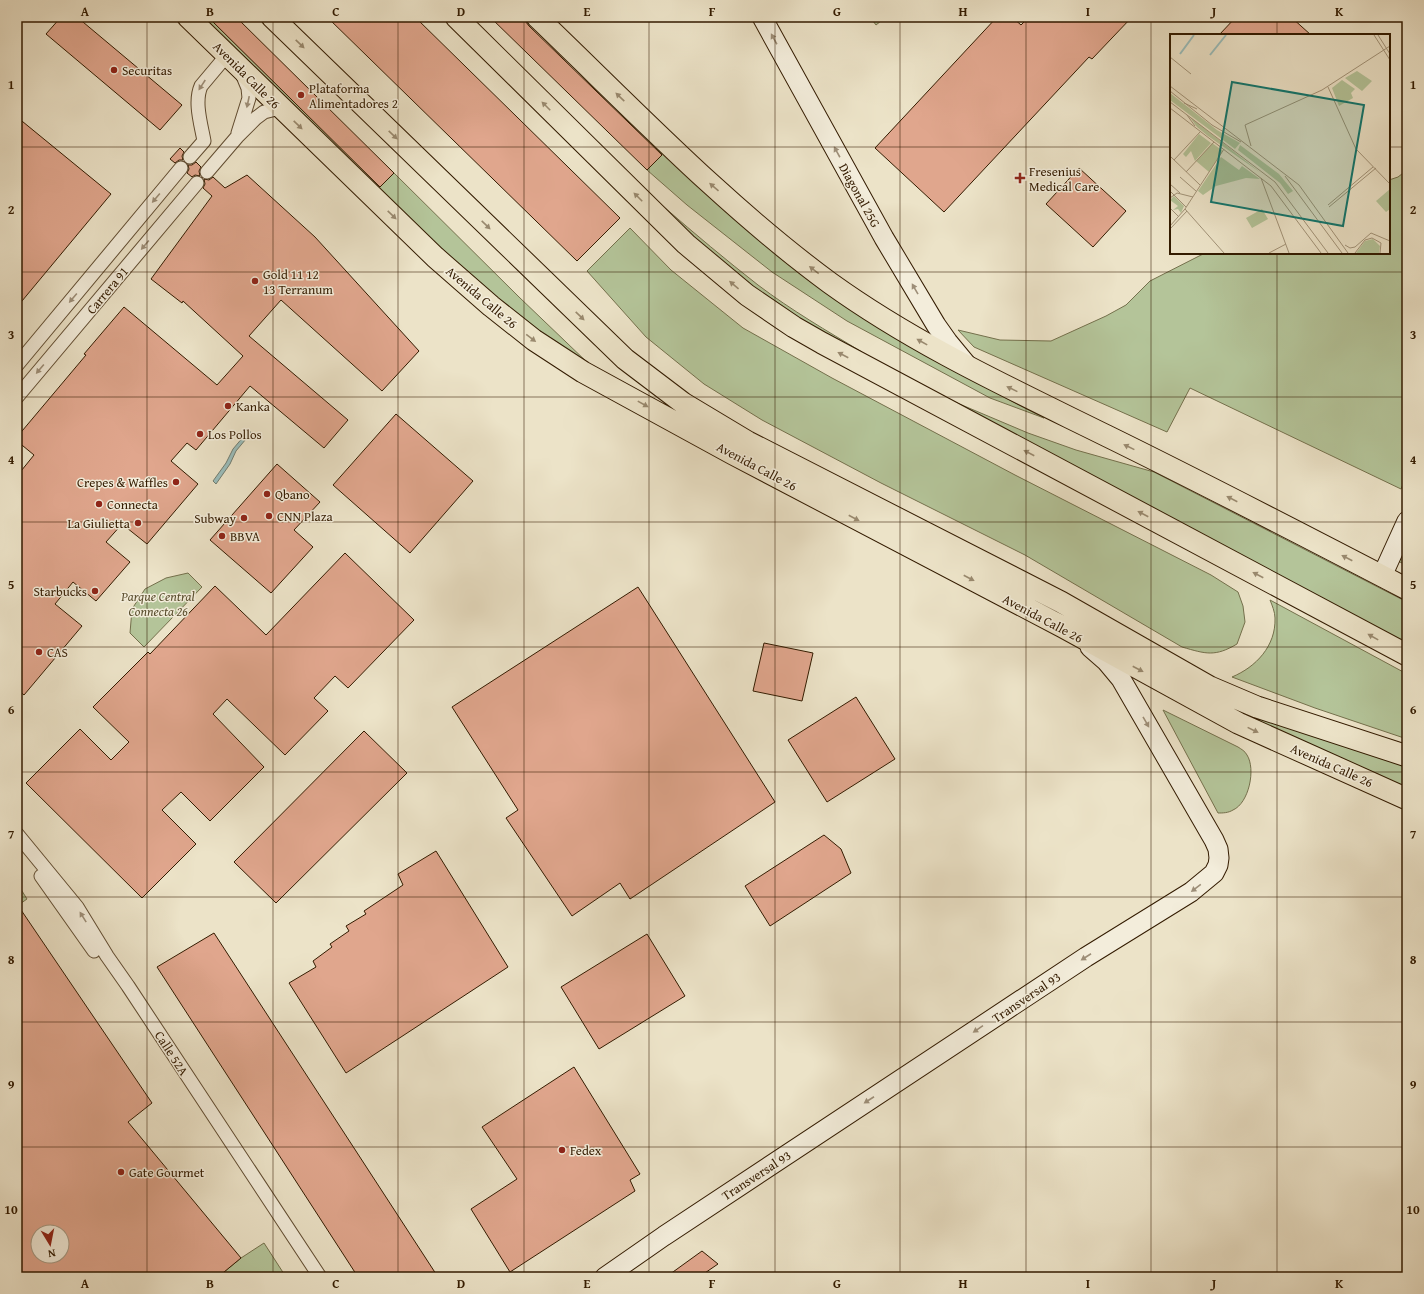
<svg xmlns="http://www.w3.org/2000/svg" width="1424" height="1294" viewBox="0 0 1424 1294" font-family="'Gentium Book Plus',serif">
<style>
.green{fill:#b4c499;stroke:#74704c}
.water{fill:#9abdbb;stroke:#717c70}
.building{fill:#e0a68d;stroke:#331b00;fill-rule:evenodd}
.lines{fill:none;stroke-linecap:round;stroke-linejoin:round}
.street-casing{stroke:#614d32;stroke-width:15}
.secondary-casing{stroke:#331b00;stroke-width:21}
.primary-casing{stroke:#331b00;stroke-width:23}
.street{stroke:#f3eddb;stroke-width:13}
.secondary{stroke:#f3eddb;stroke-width:19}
.primary{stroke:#ece3c8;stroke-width:21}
.oneway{fill:#9d8e78}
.oneway2{fill:#99896e}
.grid{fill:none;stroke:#331b00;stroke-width:1;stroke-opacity:0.55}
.poi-dot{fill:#8f2418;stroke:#f3eddb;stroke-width:1.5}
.labels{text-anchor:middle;stroke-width:3;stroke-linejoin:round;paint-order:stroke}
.poi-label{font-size:13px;fill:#331b00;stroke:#f3eddb;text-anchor:start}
.street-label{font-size:13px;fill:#331b00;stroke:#f3eddb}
.park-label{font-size:13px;font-style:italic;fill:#5a4e2e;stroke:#f3eddb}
.inset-river{fill:none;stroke:#9abdbb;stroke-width:2}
.inset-road{fill:none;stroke:#a29378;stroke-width:1}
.view{fill:#0f766e;fill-opacity:0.15;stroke:#0f766e;stroke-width:2}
.inset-edge{fill:none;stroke:#331b00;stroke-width:2}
.neatline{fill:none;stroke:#331b00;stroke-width:1.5}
.grid-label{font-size:13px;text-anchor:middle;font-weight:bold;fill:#331b00}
</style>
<rect width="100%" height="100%" fill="#ece3c8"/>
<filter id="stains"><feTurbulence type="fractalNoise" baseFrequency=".005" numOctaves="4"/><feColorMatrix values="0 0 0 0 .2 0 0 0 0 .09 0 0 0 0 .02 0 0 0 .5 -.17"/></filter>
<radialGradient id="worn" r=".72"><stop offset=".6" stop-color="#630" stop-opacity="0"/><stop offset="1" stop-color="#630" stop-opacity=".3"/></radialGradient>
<path class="green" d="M199,17H208L380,187L394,173L519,297L590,365L534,331L460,270Z
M522,17H530L682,165L951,369L1044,418L990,398L847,321L772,272L687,205L647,170L662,154Z
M870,17H886L876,25Z
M1407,170V475L1401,489L1190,388L1167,432L974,347L958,330L1000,340L1051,341L1106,316L1126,305L1150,281L1205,253H1389V180L1398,177Z
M664,207C695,234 726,260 758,285C791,310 827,331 862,352L861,358L760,296L661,211Z
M630,228L671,270L743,328L832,378L1015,475L1211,575L1238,592L1243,606L1245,622L1237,644C1215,657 1206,654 1182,647L1025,555L881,483L762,420L704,384L646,337L587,271Z
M950,400L1028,433L1076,450L1154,472L1407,602V643L1204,537Z
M1407,521V565L1390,558Z
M188,573L202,587L144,647L130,633L132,609L145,589L166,578Z
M1270,600L1407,674V739L1315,708L1232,677C1256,667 1276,646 1275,618C1275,612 1272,605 1270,600Z
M1189,690L1407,767V789L1378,774L1274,731Z
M1163,710L1238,747C1241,749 1245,751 1247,755C1256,769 1249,803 1233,810C1228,813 1223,813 1218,813Z
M17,883L27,899L17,906Z
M264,1243L286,1277H218L241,1258Z"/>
<path class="water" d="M249,430L251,433L236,451L230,464L216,484L213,481L226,463L233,449Z"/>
<path class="building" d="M61,17H77L182,105L160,130L46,34Z
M208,17H236L394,173L380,187Z
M327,17H415L620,218L577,261Z
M490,17H522L529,26L662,155L647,170Z
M997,17H1012L1021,25L1029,17H1132L1092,59L1089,57L944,212L875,148Z
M1236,17H1291L1311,35H1219Z
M17,117L111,194L17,307Z
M180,148L184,152L182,156L183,160H179L175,163L170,159Z
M196,162L201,167L199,171L200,176L195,175L192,177L187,173L189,169L188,165H192Z
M1079,168L1126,211L1093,247L1046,204Z
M247,175L315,237L419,351L382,391L281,300L249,336L348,420L324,448L250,386L196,450L187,443L171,461L198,484L147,544L122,524L106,542L130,562L96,601L73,582L55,604L82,626L24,695L17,689V476L34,455L17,441V437L86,355L84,354L124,307L217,385L243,356L183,301L182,303L151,279L212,196L203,188L205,184L204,179L209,180L213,177L225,188Z
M396,414L473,481L410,553L333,485Z
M277,464L320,502L294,530L313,547L271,593L210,540Z
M345,553L414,620L348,688L335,676L314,698L328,711L285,755L227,699L213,714L264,767L210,821L181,792L162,810L196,844L142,898L26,783L80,729L111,760L129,742L93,707L148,652L150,654L215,586L266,635Z
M638,587L775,802L630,899L620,883L572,916L506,818L518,810L452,707Z
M764,643L813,653L802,701L753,691Z
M856,697L895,759L827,802L788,740Z
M364,731L407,773L276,903L234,862Z
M824,835L841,849L851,873L770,926L745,886Z
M436,851L508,967L346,1073L289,983L316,967L313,961L332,947L330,944L349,931L346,926L366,914L364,911L403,885L398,874Z
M17,904L152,1103L128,1122L241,1258L218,1277H17ZM38,1232H62V1256H38Z
M214,933L438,1277H358L157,967Z
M647,934L685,996L599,1049L561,987Z
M574,1067L640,1174L630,1180L635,1191L510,1272L471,1209L517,1179L482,1127Z
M702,1251L718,1264L699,1277H666Z"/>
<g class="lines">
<g class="street-casing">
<path id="street" d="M238,133L249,98L248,88L243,76
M190,157L204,141C201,124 194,102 201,86L227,55
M207,172L237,137L256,118L264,112L280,108
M17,365L181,168
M17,397L197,183
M17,834L77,907L107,956L128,986L320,1277
M41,876L94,951"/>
</g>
<g class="secondary-casing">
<path id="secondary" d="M762,17L884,238L936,325L948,342L967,365
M1382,576L1407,521
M605,1277L664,1236L1086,957L1191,892L1214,873L1218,865L1219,858L1218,849L1214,840L1121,679L1106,661L1090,647"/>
</g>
<g class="primary-casing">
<path id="primary" d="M188,17L435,257L491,306L534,340L583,372L733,454L1063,627L1238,723L1407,799
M272,17L625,359L683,403L748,442L1061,602L1210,687L1257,707L1407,756
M456,17L686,244L747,295L794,327L822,343L1407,655
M537,17C632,108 724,205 830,283C916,345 1012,389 1107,436C1207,485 1307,537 1407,589"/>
</g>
<use href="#street" class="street"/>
<use href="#secondary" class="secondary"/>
<use href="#primary" class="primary"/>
</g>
<defs><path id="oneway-solid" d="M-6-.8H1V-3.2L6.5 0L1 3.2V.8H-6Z"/></defs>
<g class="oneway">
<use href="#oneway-solid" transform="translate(774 39) rotate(-119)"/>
<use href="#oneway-solid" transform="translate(202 85) rotate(123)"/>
<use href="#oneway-solid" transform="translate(248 102) rotate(102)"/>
<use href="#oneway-solid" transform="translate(837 152) rotate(-119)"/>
<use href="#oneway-solid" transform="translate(156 198) rotate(130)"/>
<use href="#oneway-solid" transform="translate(145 245) rotate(130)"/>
<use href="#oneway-solid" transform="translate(915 289) rotate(-120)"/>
<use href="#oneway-solid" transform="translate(73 298) rotate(130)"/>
<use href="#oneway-solid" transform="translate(40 369) rotate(130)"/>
<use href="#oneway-solid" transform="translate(1146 722) rotate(60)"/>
<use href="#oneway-solid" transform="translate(1196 888) rotate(143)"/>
<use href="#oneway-solid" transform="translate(83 917) rotate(-122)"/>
<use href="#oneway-solid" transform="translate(1086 957) rotate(147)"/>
<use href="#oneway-solid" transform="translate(978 1029) rotate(146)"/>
<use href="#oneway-solid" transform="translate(869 1100) rotate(147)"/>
</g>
<g class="oneway2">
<use href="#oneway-solid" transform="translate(300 44) rotate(44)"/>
<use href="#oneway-solid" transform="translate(620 97) rotate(-136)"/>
<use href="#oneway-solid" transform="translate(546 106) rotate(-135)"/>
<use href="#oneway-solid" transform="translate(298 125) rotate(44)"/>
<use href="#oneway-solid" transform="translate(393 135) rotate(44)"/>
<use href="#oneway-solid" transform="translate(714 187) rotate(-139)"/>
<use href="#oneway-solid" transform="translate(638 197) rotate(-135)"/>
<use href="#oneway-solid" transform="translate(392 215) rotate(44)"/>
<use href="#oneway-solid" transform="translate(486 225) rotate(44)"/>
<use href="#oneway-solid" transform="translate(814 270) rotate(-142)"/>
<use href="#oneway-solid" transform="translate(734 285) rotate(-140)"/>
<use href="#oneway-solid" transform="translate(580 316) rotate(44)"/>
<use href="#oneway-solid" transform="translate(531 338) rotate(37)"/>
<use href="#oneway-solid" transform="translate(922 342) rotate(-151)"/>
<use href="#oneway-solid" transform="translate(843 355) rotate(-152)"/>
<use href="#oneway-solid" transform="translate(1012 389) rotate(-154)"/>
<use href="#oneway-solid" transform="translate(643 404) rotate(29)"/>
<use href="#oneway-solid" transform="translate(1129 447) rotate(-154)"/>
<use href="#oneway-solid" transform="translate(1029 453) rotate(-152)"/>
<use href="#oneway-solid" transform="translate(1232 499) rotate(-153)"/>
<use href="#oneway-solid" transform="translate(1143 514) rotate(-152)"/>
<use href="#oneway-solid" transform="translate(854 518) rotate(28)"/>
<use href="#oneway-solid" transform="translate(1347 558) rotate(-153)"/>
<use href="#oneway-solid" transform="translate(1258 575) rotate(-152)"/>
<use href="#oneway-solid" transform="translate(969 578) rotate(28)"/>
<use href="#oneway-solid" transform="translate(1373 637) rotate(-151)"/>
<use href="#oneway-solid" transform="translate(1138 669) rotate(28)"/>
<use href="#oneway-solid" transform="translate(1253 730) rotate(26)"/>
</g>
<path class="grid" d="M147,17V1277M273,17V1277M398,17V1277M524,17V1277M649,17V1277M775,17V1277M900,17V1277M1026,17V1277M1151,17V1277M1277,17V35M17,147H1171M1389,147H1407M1277,253V1277M17,272H1407M17,397H1407M17,522H1407M17,647H1407M17,772H1407M17,897H1407M17,1022H1407M17,1147H1407"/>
<g class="poi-dot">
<circle cx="114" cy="70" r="4"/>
<circle cx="301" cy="95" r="4"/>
<path d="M1018 172h4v4h4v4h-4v4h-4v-4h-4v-4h4z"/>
<circle cx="255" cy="281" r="4"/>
<circle cx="228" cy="406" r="4"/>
<circle cx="200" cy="434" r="4"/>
<circle cx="176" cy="482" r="4"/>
<circle cx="267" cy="494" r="4"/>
<circle cx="99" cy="504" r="4"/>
<circle cx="269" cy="516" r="4"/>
<circle cx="244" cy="518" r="4"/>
<circle cx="138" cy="523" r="4"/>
<circle cx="222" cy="536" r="4"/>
<circle cx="95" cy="591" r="4"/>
<circle cx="39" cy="652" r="4"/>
<circle cx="562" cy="1150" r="4"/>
<circle cx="121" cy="1172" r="4"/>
</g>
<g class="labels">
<g class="poi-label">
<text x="122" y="75">Securitas</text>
<text x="309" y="93">Plataforma<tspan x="309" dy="15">Alimentadores 2</tspan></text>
<text x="1029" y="176">Fresenius<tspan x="1029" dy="15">Medical Care</tspan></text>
<text x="263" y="279">Gold 11 12<tspan x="263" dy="15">13 Terranum</tspan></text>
<text x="236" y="411">Kanka</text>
<text x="208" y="439">Los Pollos</text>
<text x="168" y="487" text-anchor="end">Crepes &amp; Waffles</text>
<text x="275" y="499">Qbano</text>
<text x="107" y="509">Connecta</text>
<text x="277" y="521">CNN Plaza</text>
<text x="236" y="523" text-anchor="end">Subway</text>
<text x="130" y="528" text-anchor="end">La Giulietta</text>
<text x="230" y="541">BBVA</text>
<text x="87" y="596" text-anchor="end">Starbucks</text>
<text x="47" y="657">CAS</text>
<text x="570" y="1155">Fedex</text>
<text x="129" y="1177">Gate Gourmet</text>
</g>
<g class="street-label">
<text transform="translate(247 75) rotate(45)" y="5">Avenida Calle 26</text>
<text transform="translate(860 195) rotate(61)" y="5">Diagonal 25G</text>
<text transform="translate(107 290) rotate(-50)" y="5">Carrera 91</text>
<text transform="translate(482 297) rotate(40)" y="5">Avenida Calle 26</text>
<text transform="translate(757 466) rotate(28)" y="5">Avenida Calle 26</text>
<text transform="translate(1043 618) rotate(28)" y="5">Avenida Calle 26</text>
<text transform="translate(1332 765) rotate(24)" y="5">Avenida Calle 26</text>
<text transform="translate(1026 997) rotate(-34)" y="5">Transversal 93</text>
<text transform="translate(172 1053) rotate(57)" y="5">Calle 52A</text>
<text transform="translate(756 1175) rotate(-33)" y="5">Transversal 93</text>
</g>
<g class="park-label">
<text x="158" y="601">Parque Central<tspan x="158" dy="15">Connecta 26</tspan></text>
</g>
</g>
<g transform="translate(1170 34)">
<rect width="220" height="220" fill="#ece3c8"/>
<path d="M187,37L202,47L192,57L175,44ZM172,46L185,55L181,59L183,64L169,72L162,54ZM0,59L47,96L70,109L65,115L0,66ZM19,82L91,139L38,102L27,93ZM29,100L41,109L25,127L21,117L16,123L13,120ZM42,109L53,117L39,138L26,127ZM70,111L109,140L123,157L118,160L110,149L68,116ZM51,123L69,136L72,132L90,145L76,144L46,152L33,161L28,157ZM220,155V175L216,178L206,167ZM4,162L14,172L11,179L8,175L3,176L8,172L0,166ZM92,175L98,185L82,194L76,184ZM203,205L210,212L209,219H186L195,207Z" fill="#b4c499"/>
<path class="inset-river" d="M10,20L24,1M40,21L56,1"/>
<path class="inset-road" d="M204,1L220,26M208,1L220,20M0,23L21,40M0,52L129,151L178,219M158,53L186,115L220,150M0,57L42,91L71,108M0,68L105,148L158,219M14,69L27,75M0,74L101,152L151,219M17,81L25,92M81,112L75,91L152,56L220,12M0,122L30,151M4,126L30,98M16,138L44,108M115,142L172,219M10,143L26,157M91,144L119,219M0,150L10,159M0,157L16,173M0,164L7,159L23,163M158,171L203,133M159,173L206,134M0,174L9,183M15,175L54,219M0,192L15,175L54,115M0,195L17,177M175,211L180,214L185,213L201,199L220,207M99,219L116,210M185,219L195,206L202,204L211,209L210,219"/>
<path class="view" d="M62,48L194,71L173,192L41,168Z"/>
<rect width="220" height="220" class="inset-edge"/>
</g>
<rect width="1424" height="1294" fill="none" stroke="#ece3c8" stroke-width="44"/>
<g transform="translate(50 1244) rotate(170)"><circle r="19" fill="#f3eddb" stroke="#a69983"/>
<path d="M0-3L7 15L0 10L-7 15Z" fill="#8f2418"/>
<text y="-6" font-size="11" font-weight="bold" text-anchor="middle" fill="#331b00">N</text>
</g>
<rect x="22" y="22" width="1380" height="1250" class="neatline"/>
<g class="grid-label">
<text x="85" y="16">A</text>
<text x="210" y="16">B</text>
<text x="336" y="16">C</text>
<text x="461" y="16">D</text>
<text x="587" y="16">E</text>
<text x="712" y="16">F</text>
<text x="837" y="16">G</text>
<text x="963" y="16">H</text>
<text x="1088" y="16">I</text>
<text x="1214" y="16">J</text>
<text x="1339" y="16">K</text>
<text x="11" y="89">1</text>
<text x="1413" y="89">1</text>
<text x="11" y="214">2</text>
<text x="1413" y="214">2</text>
<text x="11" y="339">3</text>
<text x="1413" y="339">3</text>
<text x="11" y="464">4</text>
<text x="1413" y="464">4</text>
<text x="11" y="589">5</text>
<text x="1413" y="589">5</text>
<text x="11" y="714">6</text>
<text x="1413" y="714">6</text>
<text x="11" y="839">7</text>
<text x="1413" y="839">7</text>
<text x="11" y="964">8</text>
<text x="1413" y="964">8</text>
<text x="11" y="1089">9</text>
<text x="1413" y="1089">9</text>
<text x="11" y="1214">10</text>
<text x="1413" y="1214">10</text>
<text x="85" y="1288">A</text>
<text x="210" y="1288">B</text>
<text x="336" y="1288">C</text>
<text x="461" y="1288">D</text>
<text x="587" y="1288">E</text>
<text x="712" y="1288">F</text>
<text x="837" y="1288">G</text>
<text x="963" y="1288">H</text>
<text x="1088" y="1288">I</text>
<text x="1214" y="1288">J</text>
<text x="1339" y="1288">K</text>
</g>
<rect width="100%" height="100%" filter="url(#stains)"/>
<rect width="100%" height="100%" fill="url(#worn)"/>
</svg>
